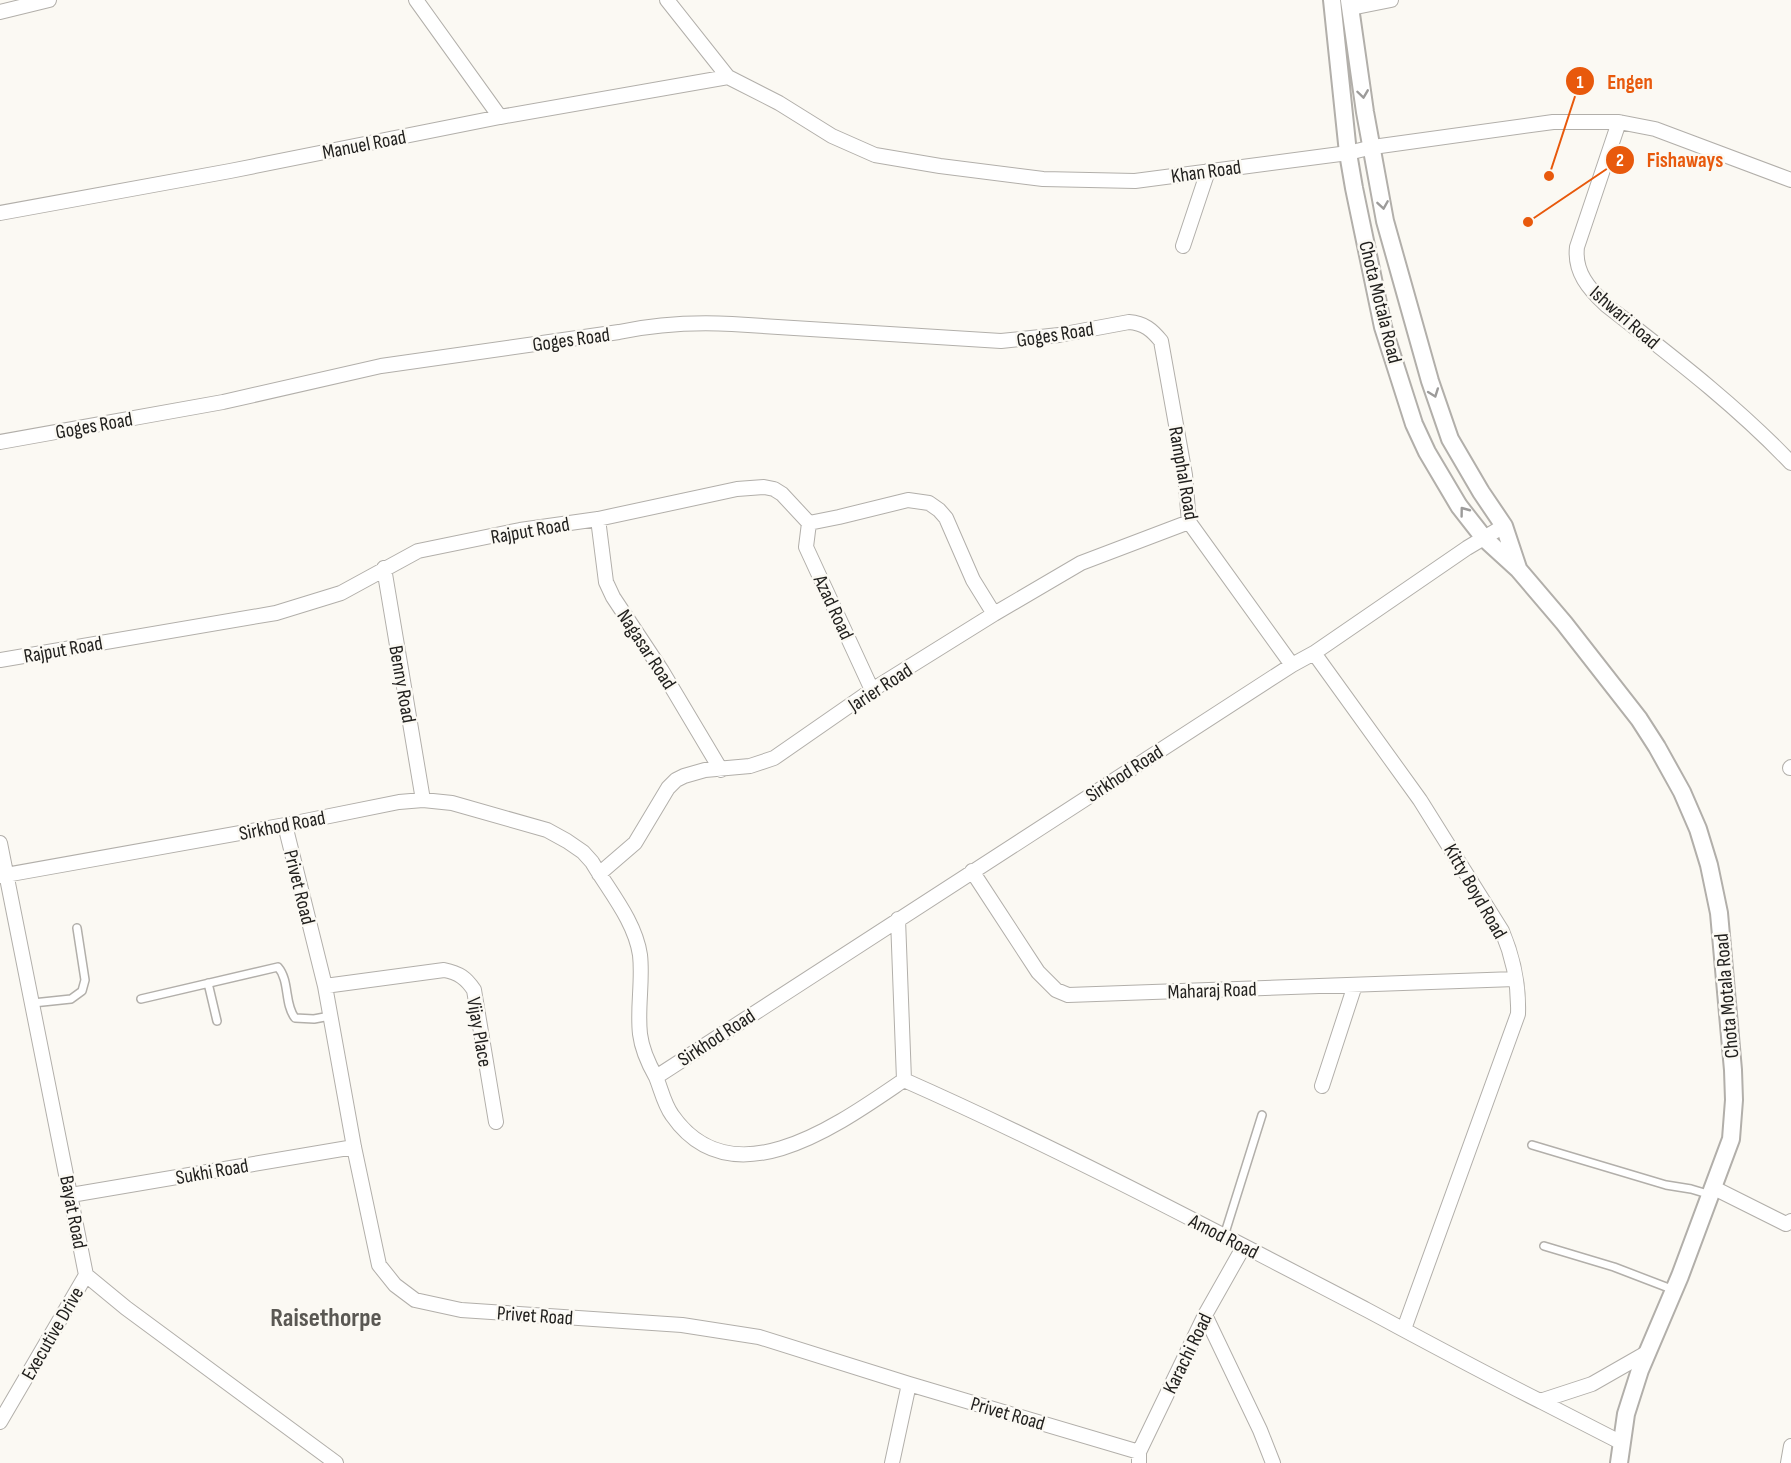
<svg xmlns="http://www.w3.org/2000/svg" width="1791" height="1463" viewBox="0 0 1791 1463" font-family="'Sofia Sans Condensed',sans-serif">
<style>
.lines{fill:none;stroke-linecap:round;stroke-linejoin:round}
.service-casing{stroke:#b2afaa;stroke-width:10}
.minor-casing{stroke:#b2afaa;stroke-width:16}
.tertiary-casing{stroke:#b2afaa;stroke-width:20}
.service{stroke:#fff;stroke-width:7}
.minor{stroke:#fff;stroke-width:14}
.tertiary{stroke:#fff;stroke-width:16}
.oneway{stroke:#9c9b9a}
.labels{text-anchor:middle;stroke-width:5;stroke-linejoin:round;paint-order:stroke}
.street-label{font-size:20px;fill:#22211f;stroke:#fbf9f3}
.district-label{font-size:26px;font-weight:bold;fill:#5a5853;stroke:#fbf9f3}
.leader{fill:none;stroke:#e8590c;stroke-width:2}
.callout-dot{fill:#e8590c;stroke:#fbf9f3;stroke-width:2}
.mark-label{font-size:18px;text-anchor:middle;font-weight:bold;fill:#fff}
.callout-label{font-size:21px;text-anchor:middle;font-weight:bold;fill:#e8590c;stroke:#fbf9f3;stroke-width:5;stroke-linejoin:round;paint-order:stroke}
</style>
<rect width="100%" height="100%" fill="#fbf9f3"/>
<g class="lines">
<g class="service-casing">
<path id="service" d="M208,983L217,1021
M141,999L278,967C290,981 284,1004 295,1018L314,1019L330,1016
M33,1003L71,999L82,991L85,980L77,928
M1532,1145L1666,1185L1691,1189L1711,1195
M1224,1236L1262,1115
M1544,1246L1614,1267L1674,1290"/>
</g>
<g class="minor-casing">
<path id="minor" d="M416,0L500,117
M667,0L728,77L779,103L832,136L875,155L940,166L1043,179L1135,181L1348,153L1373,147L1553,122H1619L1655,129L1791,180
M1351,8L1391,0
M0,12L49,0
M1619,122L1577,247C1574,272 1589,289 1606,305C1670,355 1735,404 1791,463
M0,213L230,171L500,117L728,77
M1183,246L1208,171
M0,442L223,402L381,366L619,332C657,324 694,322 732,324L1001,341L1059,335L1129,322C1144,323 1152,330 1161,341L1185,475L1189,522L1292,665
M598,519L606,582L613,597L662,671L721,770
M809,523L806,547L872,690
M384,568L423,800
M1314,653L1420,800L1502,931C1513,957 1519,985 1518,1014L1404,1329
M0,660L276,613L341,593L418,551L520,530L598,519L737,489L764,487L774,489L782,494L809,523L839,517L908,500L929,503L939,510L946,518L973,580L994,614
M1790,768L1791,767
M285,825L325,986L354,1147L379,1265L395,1285L415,1300L461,1310L682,1325L759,1337L909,1384L1139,1452
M0,843L86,1275L126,1308L336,1463
M972,871L1038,972L1056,990L1068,995L1515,979
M599,874L635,843L668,788L676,780L684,776L705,770L750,766L774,758L872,690L994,614L1081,563L1189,522
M0,876L285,825L399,802L423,800L452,803L547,830L567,841L583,852L592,862C609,891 635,921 640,955C643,981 637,1008 640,1034C642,1050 648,1063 656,1077L1292,665L1314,653L1467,548L1504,526
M898,919L904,1080C1062,1150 1215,1231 1367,1310C1425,1341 1482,1372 1540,1401L1592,1384L1648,1352
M325,986L444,970C459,973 466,978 474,990L496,1122
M656,1077C661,1089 664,1104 672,1115C733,1203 842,1122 904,1080
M1322,1086L1355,985
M1714,1188L1786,1224L1791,1221
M71,1195L354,1147
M1205,1315L1260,1430L1273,1463
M1540,1401L1622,1443
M0,1422L86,1275
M892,1463L909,1384
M1139,1463V1452L1205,1315L1244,1246
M1788,1463L1791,1446"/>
</g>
<g class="tertiary-casing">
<path id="tertiary" d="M1332,0L1348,153L1354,188L1383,327L1414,424L1427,452L1459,506L1484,538L1518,569L1564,623L1639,719L1657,747L1682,792L1698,829L1709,865L1719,913L1733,1070L1734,1100L1731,1139L1680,1276L1640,1370L1626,1414L1619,1463
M1349,0L1365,112L1385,221L1430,381L1450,439L1481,492L1504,526L1518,568"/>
</g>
<use href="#service" class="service"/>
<use href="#minor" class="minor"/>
<use href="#tertiary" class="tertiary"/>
</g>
<defs><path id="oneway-chevron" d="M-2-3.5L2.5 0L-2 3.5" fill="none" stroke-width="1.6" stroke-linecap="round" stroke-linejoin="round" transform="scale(1.5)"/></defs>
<g class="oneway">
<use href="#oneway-chevron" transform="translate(1363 94) rotate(82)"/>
<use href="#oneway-chevron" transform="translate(1383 205) rotate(81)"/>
<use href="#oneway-chevron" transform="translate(1434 393) rotate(70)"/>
<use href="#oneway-chevron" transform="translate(1464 511) rotate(-127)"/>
</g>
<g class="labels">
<g class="street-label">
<text transform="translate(364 144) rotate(-11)" y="7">Manuel Road</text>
<text transform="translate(1206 171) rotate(-8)" y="7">Khan Road</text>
<text transform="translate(1381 302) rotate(76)" y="7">Chota Motala Road</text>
<text transform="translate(1625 317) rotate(41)" y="7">Ishwari Road</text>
<text transform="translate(1055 334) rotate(-9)" y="7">Goges Road</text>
<text transform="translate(571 339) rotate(-8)" y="7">Goges Road</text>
<text transform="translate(94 425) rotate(-10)" y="7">Goges Road</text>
<text transform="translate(1184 473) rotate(80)" y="7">Ramphal Road</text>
<text transform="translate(530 530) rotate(-10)" y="7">Rajput Road</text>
<text transform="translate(834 607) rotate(65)" y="7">Azad Road</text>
<text transform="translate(63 649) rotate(-10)" y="7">Rajput Road</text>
<text transform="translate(647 649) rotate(57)" y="7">Nagasar Road</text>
<text transform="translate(403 684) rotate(80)" y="7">Benny Road</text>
<text transform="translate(880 687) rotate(-33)" y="7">Jarier Road</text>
<text transform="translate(1124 773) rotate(-33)" y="7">Sirkhod Road</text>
<text transform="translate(282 825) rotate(-11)" y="7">Sirkhod Road</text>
<text transform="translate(300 887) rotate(76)" y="7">Privet Road</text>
<text transform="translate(1476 891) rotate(60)" y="7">Kitty Boyd Road</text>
<text transform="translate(1212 990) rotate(-2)" y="7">Maharaj Road</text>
<text transform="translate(1726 996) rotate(-95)" y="7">Chota Motala Road</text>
<text transform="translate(480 1032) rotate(80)" y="7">Vijay Place</text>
<text transform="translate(716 1037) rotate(-33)" y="7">Sirkhod Road</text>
<text transform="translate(212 1171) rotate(-10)" y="7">Sukhi Road</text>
<text transform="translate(74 1212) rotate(79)" y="7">Bayat Road</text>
<text transform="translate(1224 1236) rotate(27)" y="7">Amod Road</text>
<text transform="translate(535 1315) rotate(4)" y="7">Privet Road</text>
<text transform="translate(52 1333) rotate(-60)" y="7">Executive Drive</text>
<text transform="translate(1187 1353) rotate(-64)" y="7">Karachi Road</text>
<text transform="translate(1008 1413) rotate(16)" y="7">Privet Road</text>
</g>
<g class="district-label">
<text x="326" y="1326">Raisethorpe</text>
</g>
</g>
<path class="leader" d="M1549 176L1580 81M1528 222L1620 160"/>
<g class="callout-dot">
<circle cx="1549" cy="176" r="6"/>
<circle cx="1528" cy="222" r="6"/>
<circle cx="1580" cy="81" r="15"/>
<circle cx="1620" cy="160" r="15"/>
</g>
<g class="mark-label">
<text x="1580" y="88">1</text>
<text x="1620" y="166">2</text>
</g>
<g class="callout-label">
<text x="1630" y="89">Engen</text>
<text x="1685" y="167">Fishaways</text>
</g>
</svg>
